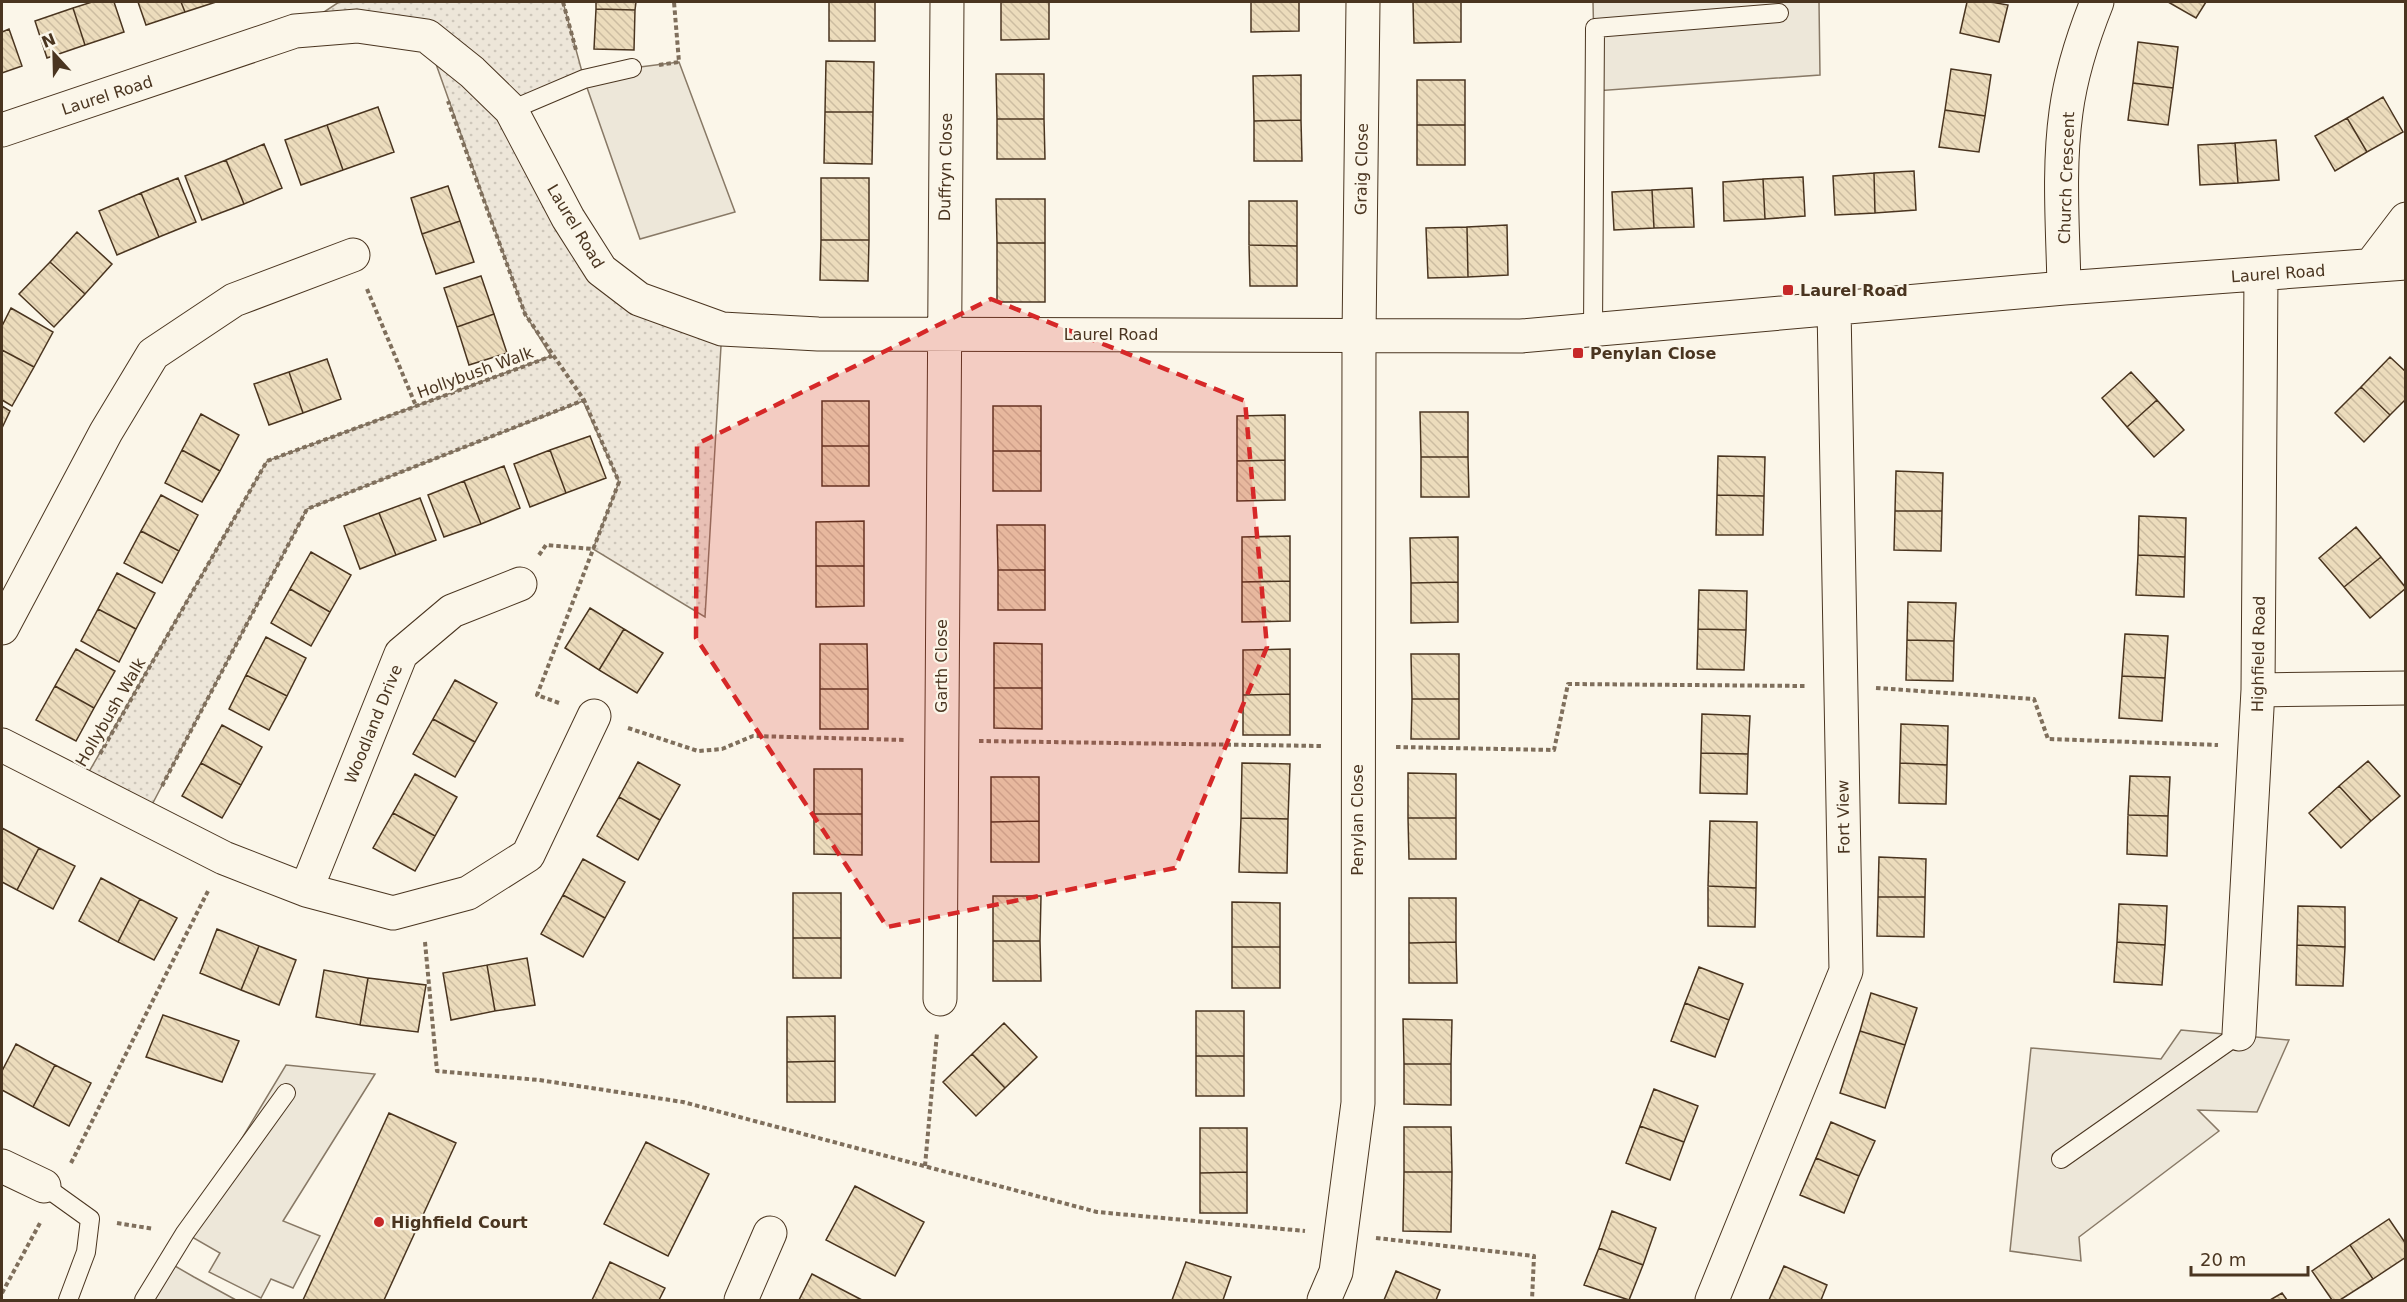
<svg xmlns="http://www.w3.org/2000/svg" width="2407" height="1302" viewBox="0 0 2407 1302" font-family="'DejaVu Sans',sans-serif">
<style>
.green{fill:url(#green-dots);stroke:#887966;stroke-width:1.5}
.parking{fill:#ede7d9;stroke:#887966;stroke-width:1.5}
.building{fill:url(#building-back-hatch);stroke:#4a3520;stroke-width:1.5}
.lines{fill:none;stroke-linecap:round;stroke-linejoin:round}
.lane-casing{stroke:#4a3520;stroke-width:20}
.street-casing{stroke:#4a3520;stroke-width:35}
.path{stroke:#7f6f5c;stroke-width:4;stroke-dasharray:4.5 3;stroke-linecap:butt}
.lane{stroke:#fbf6e9;stroke-width:18}
.street{stroke:#fbf6e9;stroke-width:33}
.marked{fill:#d62828;fill-opacity:0.2;stroke:#d62828;stroke-width:4.5;stroke-dasharray:12 8;stroke-linejoin:round}
.poi-dot{fill:#c62828;stroke:#fbf6e9;stroke-width:2}
.labels{text-anchor:middle;stroke-width:4.5;stroke-linejoin:round;paint-order:stroke}
.street-label{font-size:16px;fill:#4a3520;stroke:#fbf6e9}
.poi-label{font-size:16px;font-weight:bold;fill:#4a3520;stroke:#fbf6e9;text-anchor:start}
</style>
<defs>
<pattern id="green-dots" width="8" height="8" patternUnits="userSpaceOnUse" patternTransform="scale(1.5)"><rect width="8" height="8" fill="#ede6d9"/><path d="M2 2h.1M6 6h.1" fill="none" stroke="#cdc6ba" stroke-width="1.8" stroke-linecap="round"/></pattern>
<pattern id="building-back-hatch" width="6" height="6" patternUnits="userSpaceOnUse" patternTransform="scale(1.5)"><rect width="6" height="6" fill="#ecdcbc"/><path d="M-1 5l2 2M0 0l6 6M5-1l2 2" fill="none" stroke="#ccbda1"/></pattern>
</defs>
<rect width="100%" height="100%" fill="#fbf6e9"/>
<path class="green" d="M339,2H563L584,79L511,110L601,270L722,329L705,617L593,549L619,482L583,401L307,509L145,818L82,784L267,461L551,356L525,314L426,36L295,31Z"/>
<path class="parking" d="M1593,2H1819L1820,75L1595,91Z
M679,62L735,212L640,239L584,79L632,68Z
M2181,1030L2289,1040L2257,1112L2198,1110L2219,1131L2079,1237L2081,1261L2010,1251L2031,1048L2161,1059Z
M286,1065L375,1074L283,1221L320,1236L293,1288L271,1279L261,1298L209,1272L220,1253L185,1233Z
M168,1262L194,1277L236,1300H144Z"/>
<path class="building" d="M92,2H114L124,32L85,45L73,8Z
M138,2H181L185,12L146,25Z
M181,2H216L185,12Z
M596,2H636L635,10L596,9Z
M829,2H875V41H829Z
M1001,2H1049V39L1001,40Z
M1251,2H1299V31L1251,32Z
M1413,2H1461V42L1414,43Z
M1967,2H1991L2008,5L1999,42L1960,33Z
M2168,2H2206L2196,18Z
M73,8L85,45L47,58L35,21Z
M596,9L635,10L634,50L594,49Z
M9,29L22,66L2,73V32Z
M2138,42L2178,47L2173,88L2133,83Z
M826,61L874,62L873,112H825Z
M1951,69L1991,75L1985,116L1945,110Z
M996,74H1044V119H997Z
M1301,75V120L1254,121L1253,76Z
M1417,80H1465V125H1417Z
M2133,83L2173,88L2168,125L2128,120Z
M2383,97L2403,132L2367,152L2347,118Z
M378,107L394,152L343,170L327,125Z
M1945,110L1985,116L1979,152L1939,147Z
M825,112H873L872,164L824,163Z
M2347,118L2367,152L2335,171L2315,136Z
M997,119H1044L1045,159H997Z
M1301,120L1302,161H1254V121Z
M327,125L343,170L301,185L285,140Z
M1417,125H1465V165H1417Z
M2276,140L2279,180L2238,183L2235,143Z
M2235,143L2238,183L2200,185L2198,145Z
M264,144L282,188L244,204L226,160Z
M226,160L244,204L202,220L185,176Z
M1914,171L1916,210L1875,213L1874,173Z
M1874,173L1875,213L1835,215L1833,176Z
M1803,177L1805,216L1765,219L1763,179Z
M178,178L196,222L159,237L141,193Z
M821,178H869V240H821Z
M1763,179L1765,219L1724,221L1723,182Z
M448,186L460,221L422,234L411,198Z
M1692,188L1694,227L1654,228L1652,190Z
M1652,190L1654,228L1614,230L1612,192Z
M141,193L159,237L117,255L99,211Z
M996,199H1045V243H997Z
M1249,201H1297V246L1249,245Z
M460,221L474,262L436,274L422,234Z
M1507,225L1508,275L1468,277L1467,227Z
M1467,227L1468,277L1428,278L1426,228Z
M77,232L112,264L85,294L50,262Z
M821,240H869L868,281L820,280Z
M997,243H1045V302H997Z
M1249,245L1297,246V286H1250Z
M50,262L85,294L54,327L19,294Z
M481,276L494,314L457,327L444,288Z
M11,308L53,332L34,367L2,350V326Z
M494,314L507,353L469,365L457,327Z
M2,350L34,367L12,406L2,400Z
M2390,357L2406,372V399L2390,415L2361,387Z
M327,359L341,399L303,413L289,372Z
M289,372L303,413L269,425L254,384Z
M2131,372L2157,400L2127,427L2102,398Z
M2361,387L2390,415L2364,442L2335,413Z
M2157,400L2184,430L2154,457L2127,427Z
M822,401H869V446H822Z
M2,406L10,411L2,428Z
M993,406H1041V451H993Z
M1420,412H1468V457H1421Z
M201,414L239,435L220,471L182,450Z
M1285,415V460L1237,461V416Z
M590,436L606,478L566,493L550,450Z
M822,446H869V486H822Z
M182,450L220,471L202,502L165,483Z
M550,450L566,493L530,507L514,464Z
M993,451H1041V491H993Z
M1718,456L1765,457L1764,496L1717,495Z
M1421,457H1468L1469,497H1421Z
M1285,460V500L1237,501V461Z
M504,466L520,508L481,524L464,481Z
M1896,471L1943,473L1942,511H1895Z
M464,481L481,524L444,537L428,495Z
M161,495L198,515L179,551L141,531Z
M1717,495L1764,496L1763,535H1716Z
M420,498L436,540L396,555L379,513Z
M1895,511H1942L1941,551L1894,550Z
M379,513L396,555L360,569L344,526Z
M2139,516L2186,518L2185,557L2138,555Z
M864,521V566H816V522Z
M997,525H1045V570H998Z
M2356,527L2381,557L2344,587L2319,558Z
M141,531L179,551L162,583L124,563Z
M1290,536V581L1242,582V537Z
M1458,537V582L1411,583L1410,538Z
M311,552L351,575L330,612L290,589Z
M2138,555L2185,557L2184,597L2136,595Z
M2381,557L2406,588L2370,618L2344,587Z
M816,566H864V606L816,607Z
M998,570H1045V610H998Z
M117,573L155,593L136,629L98,609Z
M1290,581V621L1242,622V582Z
M1458,582V622L1411,623V583Z
M290,589L330,612L311,646L271,623Z
M1699,590L1747,591L1746,630L1698,629Z
M1908,602L1956,603L1954,641L1907,640Z
M590,608L624,629L599,670L565,648Z
M98,609L136,629L119,662L81,641Z
M624,629L663,653L637,693L599,670Z
M1698,629L1746,630L1744,670L1697,669Z
M2125,634L2168,636L2165,678L2122,676Z
M266,637L306,658L287,696L246,675Z
M1907,640L1954,641L1953,681L1906,680Z
M994,643L1042,644V688H994Z
M820,644H867L868,689H820Z
M76,649L115,671L94,708L55,686Z
M1290,649V694L1243,695V650Z
M1411,654H1459V699H1412Z
M246,675L287,696L269,730L229,709Z
M2122,676L2165,678L2162,721L2119,718Z
M455,680L497,703L475,742L433,719Z
M55,686L94,708L76,741L36,720Z
M994,688H1042V729L994,728Z
M820,689H868V729H820Z
M1290,694V735H1243V695Z
M1412,699H1459V739H1411Z
M1702,714L1750,716L1748,754L1701,753Z
M433,719L475,742L455,777L413,754Z
M1901,724L1948,726L1947,765L1900,763Z
M222,725L262,747L241,785L201,763Z
M1701,753L1748,754L1747,794L1700,793Z
M2368,761L2400,796L2371,821L2339,786Z
M638,762L680,785L660,820L619,797Z
M201,763L241,785L222,818L182,796Z
M1242,763L1290,764L1288,819L1241,818Z
M1900,763L1947,765L1946,804L1899,803Z
M814,769H862V814H814Z
M1408,773L1456,774V818H1408Z
M415,774L457,797L435,836L393,813Z
M2130,776L2170,777L2168,816L2128,815Z
M991,777H1039V821L991,822Z
M2339,786L2371,821L2341,848L2309,813Z
M619,797L660,820L638,860L597,836Z
M393,813L435,836L415,871L373,848Z
M814,814H862V855L814,854Z
M2128,815L2168,816L2167,856L2127,854Z
M1241,818L1288,819L1287,873L1239,872Z
M1408,818H1456V859H1409Z
M1039,821V862H991V822Z
M1710,821L1757,822L1756,888L1708,886Z
M2,828L39,848L17,890L2,882Z
M39,848L75,866L53,909L17,890Z
M1879,857L1926,859L1925,897H1878Z
M583,859L625,882L605,918L563,895Z
M101,878L140,899L118,942L79,921Z
M1708,886L1756,888L1755,927L1708,926Z
M793,893H841V938H793Z
M563,895L605,918L583,957L541,934Z
M993,896H1041L1040,941H993Z
M1878,897H1925L1924,937L1877,936Z
M1409,898H1456V942L1409,943Z
M140,899L177,918L154,960L118,942Z
M1232,902L1280,903V947H1232Z
M2119,904L2167,906L2165,945L2117,942Z
M2298,906L2345,907V947L2297,945Z
M217,929L259,946L241,990L200,973Z
M793,938H841V978H793Z
M993,941H1040L1041,981H993Z
M1456,942L1457,983H1409V943Z
M2117,942L2165,945L2162,985L2114,982Z
M2297,945L2345,947L2343,986L2296,985Z
M259,946L296,960L279,1005L241,990Z
M1232,947H1280V988H1232Z
M527,958L535,1005L495,1011L487,965Z
M487,965L495,1011L451,1020L443,973Z
M1699,967L1743,984L1729,1020L1685,1003Z
M324,970L368,978L360,1025L316,1017Z
M368,978L426,985L418,1032L360,1025Z
M1871,993L1917,1008L1905,1045L1860,1031Z
M1685,1003L1729,1020L1715,1057L1671,1041Z
M1196,1011H1244V1056H1196Z
M163,1015L239,1041L222,1082L146,1057Z
M835,1016V1061L787,1062V1017Z
M1403,1019L1452,1020L1451,1064H1404Z
M1004,1023L1037,1057L1005,1088L972,1054Z
M1860,1031L1905,1045L1885,1108L1840,1093Z
M16,1044L55,1065L33,1107L2,1090V1071Z
M972,1054L1005,1088L976,1116L943,1082Z
M1196,1056H1244V1096H1196Z
M835,1061V1102H787V1062Z
M1404,1064H1451V1105L1404,1104Z
M55,1065L91,1083L69,1126L33,1107Z
M1654,1089L1698,1106L1684,1142L1640,1126Z
M389,1113L456,1143L384,1300H303Z
M1831,1122L1875,1141L1859,1176L1816,1158Z
M1640,1126L1684,1142L1670,1180L1626,1163Z
M1404,1127H1451L1452,1172H1404Z
M1200,1128H1247V1172L1200,1173Z
M646,1142L709,1174L668,1256L604,1224Z
M1816,1158L1859,1176L1844,1213L1800,1195Z
M1247,1172V1213H1200V1173Z
M1404,1172H1452L1451,1232L1403,1231Z
M855,1186L924,1222L895,1276L826,1240Z
M1612,1211L1656,1228L1643,1265L1599,1248Z
M2389,1219L2406,1244V1257L2373,1279L2350,1245Z
M2350,1245L2373,1279L2340,1300H2332L2312,1271Z
M1599,1248L1643,1265L1629,1300L1584,1285Z
M610,1262L665,1288L659,1300H592Z
M1186,1262L1231,1277L1223,1300H1172Z
M1784,1266L1827,1285L1821,1300H1769Z
M1396,1271L1440,1290L1436,1300H1384Z
M812,1274L862,1300H799Z
M2282,1293L2287,1300H2270Z"/>
<g class="lines">
<g class="lane-casing">
<path id="lane" d="M511,110L584,79L632,68
M1593,329L1595,28L1779,13
M2061,1159L2239,1034
M44,1186L90,1219L86,1252L68,1300
M144,1300L185,1233L286,1093"/>
</g>
<g class="street-casing">
<path id="street" d="M2,130L295,31L357,26L427,36L472,72L511,110L568,218L601,270L639,299L722,329L818,334L1521,336L2064,288L2406,263
M2371,265L2406,219
M2064,288C2063,230 2058,170 2066,112C2071,74 2083,37 2097,2
M2,628L106,432L153,354L234,300L353,255
M2258,690L2406,688
M2,745L224,858L306,890L393,913L468,893L528,855L594,716
M306,890L401,654L452,611L520,584
M940,999L947,2
M2239,1034L2258,690L2261,274
M2,1166L44,1186
M741,1300L770,1233
M1324,1300L1336,1272L1358,1103L1359,336L1363,2
M1712,1300L1846,971L1834,307"/>
</g>
<path class="path" d="M563,2L576,50
M659,65L679,62L674,2
M367,289L416,406
M539,555L546,545L593,549
M1876,688L2034,699L2048,739L2218,745
M559,703L537,695L619,482L584,400
M628,728L698,751L722,749L753,736L905,740
M979,741L1322,746
M1396,747L1554,750L1568,684L1806,686
M100,754L267,461L552,356
M162,786L307,509L584,400L525,314L448,101
M425,942L437,1071L539,1080L683,1102L1097,1212L1305,1231
M71,1163L208,891
M925,1166L937,1033
M117,1223L154,1229
M1376,1238L1534,1256L1532,1300
M2,1293L40,1223"/>
<use href="#lane" class="lane"/>
<use href="#street" class="street"/>
</g>
<path class="marked" d="M991,299L1245,401L1267,647L1175,868L887,927L696,638L697,444Z"/>
<g class="poi-dot">
<rect x="1782" y="284" width="12" height="12" rx="3"/>
<rect x="1572" y="347" width="12" height="12" rx="3"/>
<circle cx="379" cy="1222" r="6"/>
</g>
<g class="labels">
<g class="street-label">
<text transform="translate(107 95) rotate(-18)" y="6">Laurel Road</text>
<text transform="translate(945 167) rotate(-89)" y="6">Duffryn Close</text>
<text transform="translate(1361 169) rotate(-89)" y="6">Graig Close</text>
<text transform="translate(2066 178) rotate(-88)" y="6">Church Crescent</text>
<text transform="translate(576 226) rotate(59)" y="6">Laurel Road</text>
<text transform="translate(2278 273) rotate(-4)" y="6">Laurel Road</text>
<text x="1111" y="340">Laurel Road</text>
<text transform="translate(475 372) rotate(-20)" y="6">Hollybush Walk</text>
<text transform="translate(2258 654) rotate(-89)" y="6">Highfield Road</text>
<text transform="translate(941 666) rotate(-90)" y="6">Garth Close</text>
<text transform="translate(110 712) rotate(-60)" y="6">Hollybush Walk</text>
<text transform="translate(373 724) rotate(-68)" y="6">Woodland Drive</text>
<text transform="translate(1843 817) rotate(-91)" y="6">Fort View</text>
<text transform="translate(1357 820) rotate(-90)" y="6">Penylan Close</text>
</g>
<g class="poi-label">
<text x="1800" y="296">Laurel Road</text>
<text x="1590" y="359">Penylan Close</text>
<text x="391" y="1228">Highfield Court</text>
</g>
</g>
<rect width="2407" height="1302" fill="none" stroke="#4a3520" stroke-width="6"/>
<g transform="translate(54 54) rotate(338)" stroke="#fbf6e9" stroke-width="4.5" paint-order="stroke">
<path d="M0-4.5L10 22L0 15L-10 22Z" fill="#4a3520"/>
<text y="-9" font-size="16" font-weight="bold" text-anchor="middle" fill="#4a3520">N</text>
</g>
<path d="M2191 1266v9h117v-9" fill="none" stroke="#4a3520" stroke-width="3"/>
<text x="2200" y="1266" font-size="18" fill="#4a3520" stroke="#fbf6e9" stroke-width="4.5" paint-order="stroke">20 m</text>
</svg>
